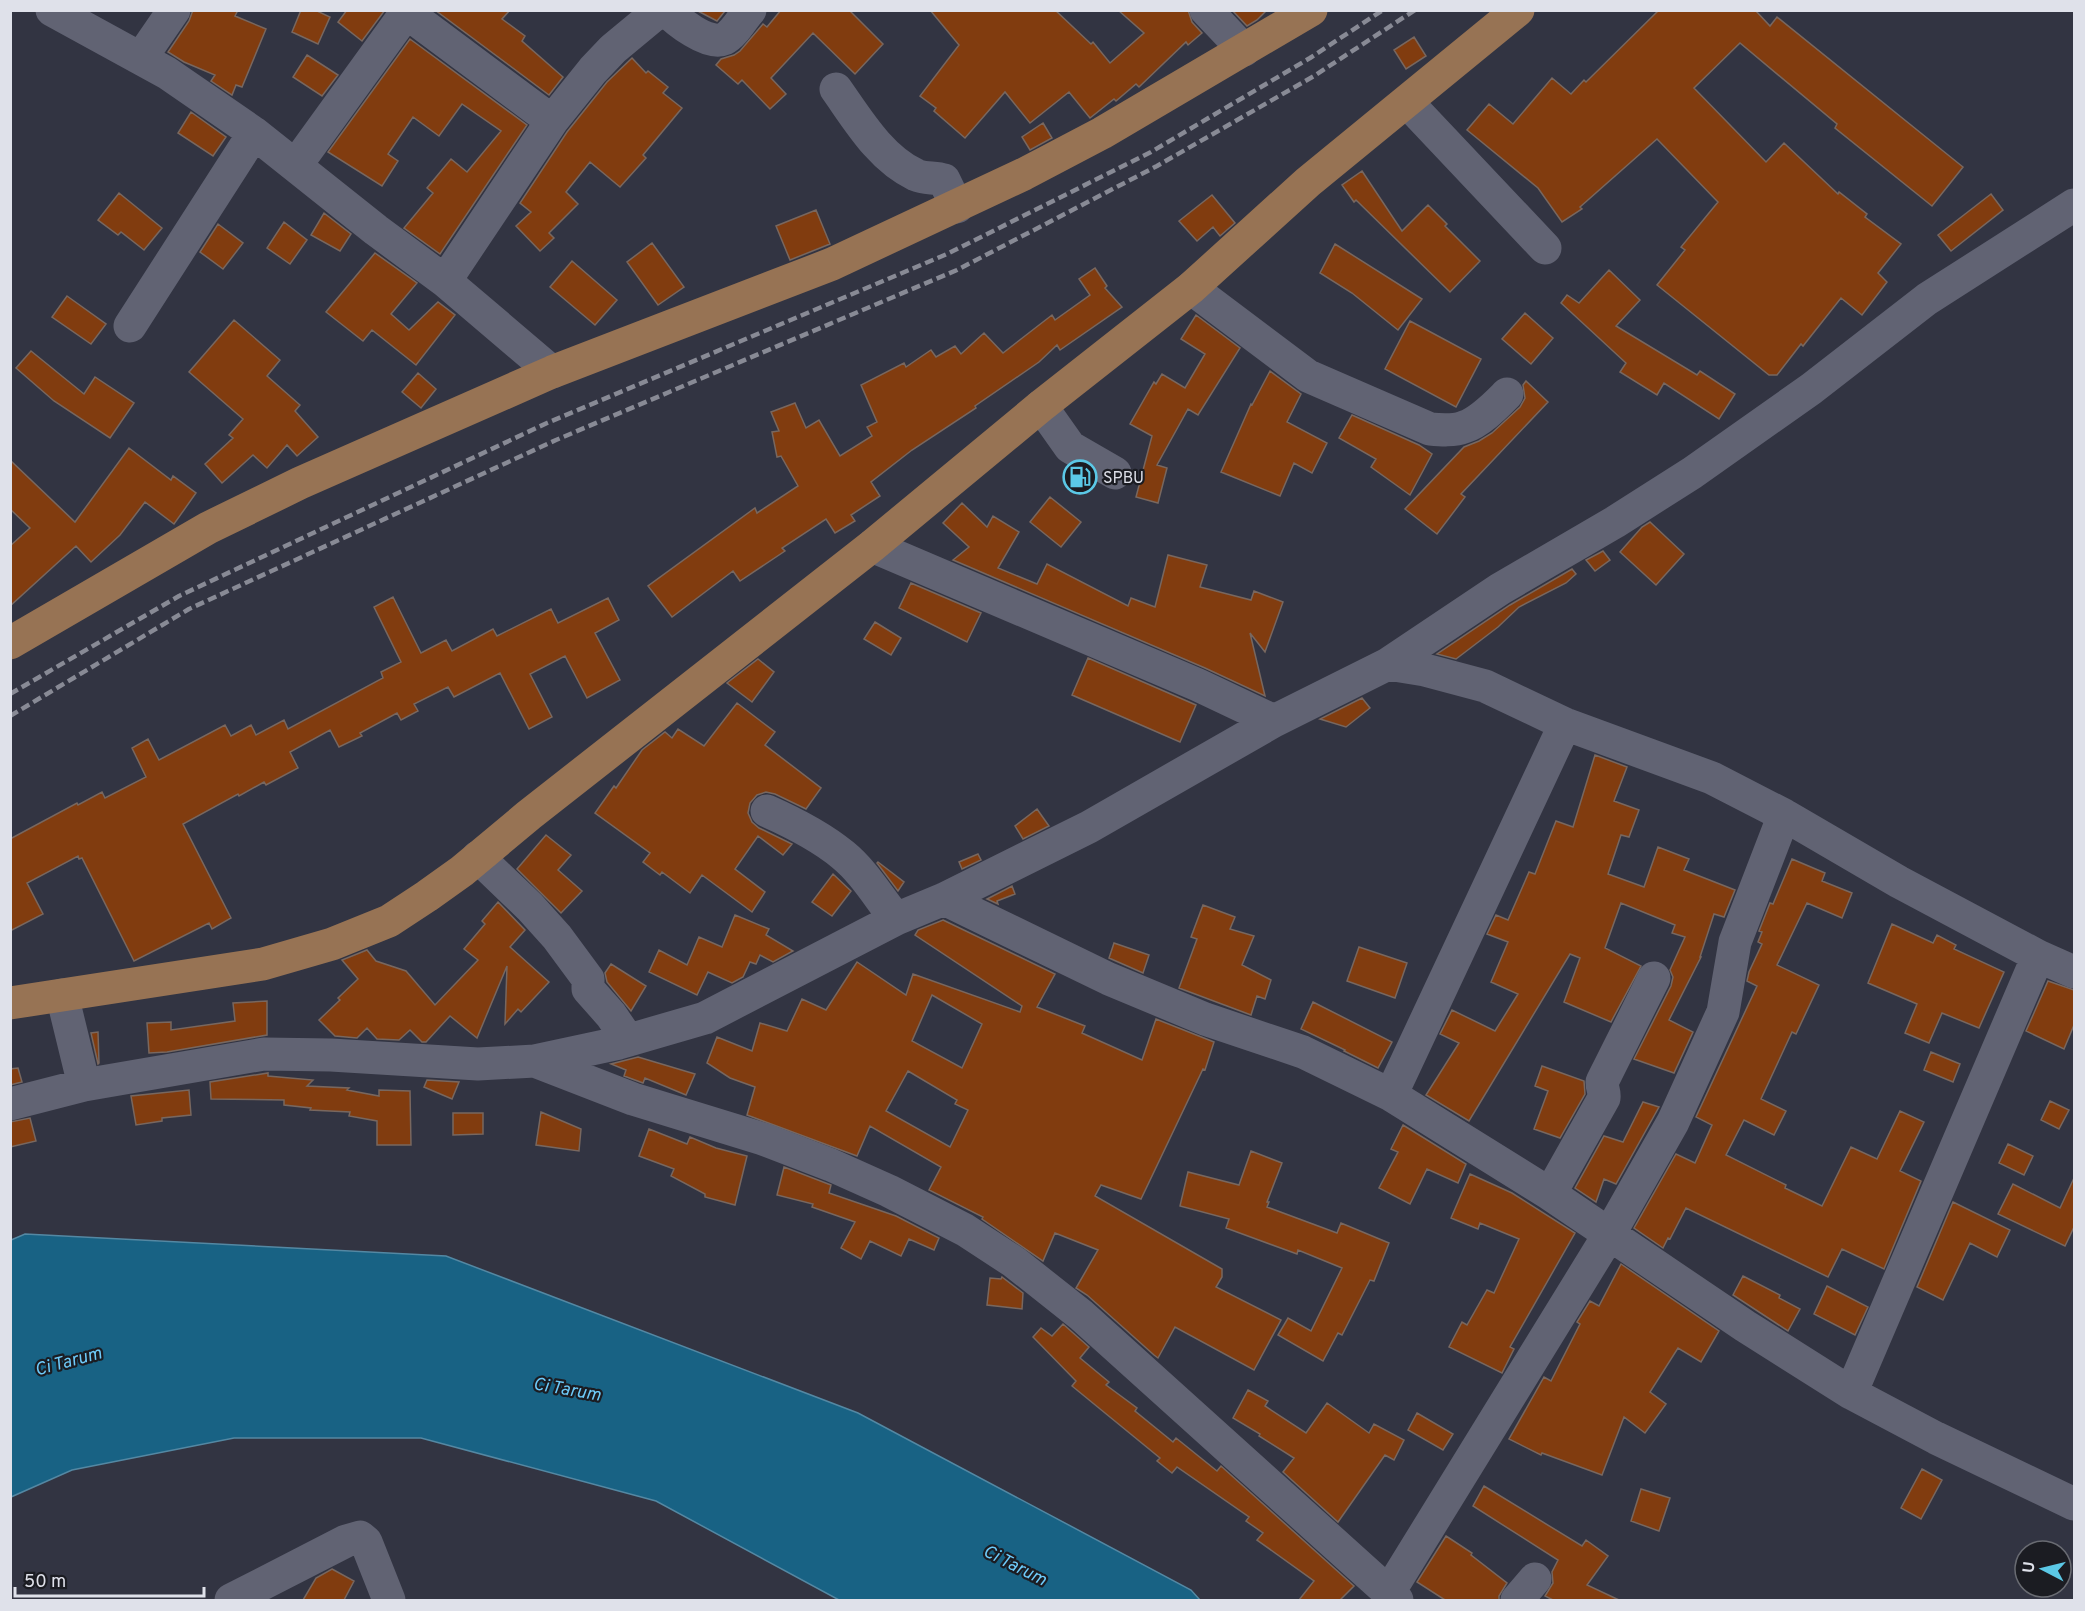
<svg xmlns="http://www.w3.org/2000/svg" width="2085" height="1611" viewBox="0 0 2085 1611" font-family="Overpass,sans-serif">
<style>
.water{fill:#186284;stroke:#5488a3;stroke-width:1.5}
.building{fill:#813c0f;stroke:#78675f;stroke-width:1.5;fill-rule:evenodd}
.lines{fill:none;stroke-linecap:round;stroke-linejoin:round}
.minor{stroke:#616373;stroke-width:33}
.major{stroke:#977354;stroke-width:33}
.rail{stroke:#888a95;stroke-width:4.5;stroke-dasharray:9 4.5;stroke-linecap:butt}
.labels{text-anchor:middle;stroke-width:4.5;stroke-linejoin:round;paint-order:stroke}
.poi-label{font-size:16px;fill:#dfe1ea;stroke:#1b1c22;text-anchor:start}
.water-label{font-size:18px;font-style:italic;fill:#6ecbfa;stroke:#1b1c22}
</style>
<rect width="100%" height="100%" fill="#323442"/>
<path class="water" d="M25,1234L446,1256L858,1413L1191,1590L1200,1600H839L656,1501L421,1438H234L72,1470L11,1497V1240Z"/>
<path class="building" d="M193,10H238L235,16L266,29L242,87L236,85L232,95L211,81L215,75L184,62L168,52L189,21Z
M301,10H315L330,17L318,44L292,32Z
M347,10H385L362,41L338,22Z
M435,10H510L502,19L525,36L522,41L563,77L549,95Z
M696,10H725V11L717,21Z
M781,10H849L883,44L855,74L813,33L771,78L786,94L770,109L742,80L738,84L716,65L721,59L734,55L740,51L763,24L767,27Z
M930,10H1055L1091,44L1093,42L1110,63L1144,33L1118,10H1188L1192,22L1202,33L1188,45L1186,42L1139,87L1136,84L1116,101L1114,99L1090,118L1069,92L1030,123L1005,92L965,138L934,111L936,108L920,96L959,45Z
M1232,10H1267L1257,20L1247,26Z
M1659,10H1755L1770,26L1777,17L1963,167L1932,206L1835,128L1837,124L1740,43L1694,88L1766,162L1784,143L1838,194L1839,192L1867,214L1865,217L1901,244L1878,273L1887,282L1862,315L1841,298L1803,346L1801,344L1777,375H1769L1657,285L1685,250L1681,247L1718,202L1657,139L1580,207L1582,209L1562,222L1538,188L1467,130L1489,104L1513,124L1552,78L1571,94L1584,80L1586,82Z
M1414,37L1426,56L1406,69L1394,50Z
M410,39L527,125L440,254L404,228L433,193L427,188L451,159L467,172L501,131L462,104L439,136L413,117L388,154L398,161L382,186L328,152Z
M307,55L338,75L322,96L293,77Z
M632,58L646,73L648,71L668,87L663,93L682,108L643,155L646,158L620,187L590,162L566,192L578,204L549,233L554,238L540,251L516,226L531,212L520,203L567,132L607,82Z
M191,112L226,137L213,156L178,133Z
M1043,123L1052,138L1030,150L1022,137Z
M1362,171L1402,231L1428,205L1447,224L1445,226L1480,261L1450,292L1356,200L1354,202L1342,185Z
M119,193L162,228L144,250L121,232L118,235L98,220Z
M1991,194L2003,210L1951,251L1938,235Z
M1212,195L1235,223L1220,236L1213,227L1197,241L1179,221Z
M816,210L830,244L790,260L776,226Z
M324,213L351,234L340,251L311,235Z
M284,222L307,240L290,264L267,248Z
M218,224L243,243L223,269L200,252Z
M652,243L684,287L658,305L627,262Z
M1335,244L1422,299L1398,330L1352,293L1320,273Z
M375,253L417,283L391,314L409,330L438,302L455,315L416,365L372,330L363,341L326,312Z
M572,261L617,300L595,325L550,287Z
M1095,268L1107,286L1105,288L1122,307L1060,350L1057,345L1039,362L975,406L976,408L912,450L871,482L880,496L851,515L855,521L835,533L826,519L782,548L785,551L740,581L733,571L672,617L648,586L755,508L757,513L798,486L781,456L777,457L772,432L779,431L771,412L795,403L806,428L819,420L840,456L872,436L867,427L877,422L861,385L904,363L906,367L931,350L936,357L955,346L961,354L984,333L1003,353L1052,315L1055,320L1090,295L1079,279Z
M1609,270L1640,300L1616,326L1697,375L1700,371L1735,394L1719,419L1664,383L1657,395L1620,372L1626,363L1561,303L1567,295L1579,303Z
M67,296L106,324L91,344L52,317Z
M1525,313L1553,338L1531,364L1502,339Z
M1196,315L1240,348L1198,415L1188,409L1157,465L1167,468L1158,503L1136,497L1152,436L1130,424L1154,382L1156,384L1162,374L1185,388L1205,354L1181,339Z
M234,320L280,360L267,376L300,405L295,411L318,437L297,456L287,445L267,468L253,455L222,483L205,464L233,438L229,435L243,419L189,372Z
M1410,321L1481,359L1456,407L1385,369Z
M31,351L84,394L95,377L134,403L110,438L54,401L16,368Z
M1270,371L1301,394L1287,422L1327,443L1312,473L1294,463L1280,496L1221,472L1251,404L1252,405Z
M418,373L436,389L421,408L402,392Z
M1526,381L1548,402L1461,494L1465,497L1437,534L1405,509L1464,447L1479,441L1492,433L1520,407L1525,398L1523,385Z
M1352,415L1419,445L1432,454L1410,495L1371,467L1376,459L1339,438Z
M129,448L171,480L173,476L196,493L174,524L145,502L120,535L91,562L76,546L10,606V546L30,528L10,509V460L75,522Z
M1050,497L1081,522L1061,547L1030,522Z
M962,503L987,527L993,516L1019,532L998,568L1037,584L1047,564L1128,606L1131,598L1155,607L1168,555L1207,565L1200,587L1251,600L1254,591L1283,602L1265,652L1250,633L1265,696L1205,668L953,560L969,547L943,523Z
M1650,522L1684,554L1656,585L1620,552L1642,527Z
M1603,551L1610,560L1595,571L1586,560Z
M1572,569L1576,574L1566,583L1519,607L1498,627L1456,659L1437,654L1510,605Z
M911,583L981,613L967,642L899,608Z
M393,597L421,653L446,640L452,651L493,629L497,636L551,609L558,623L608,598L619,620L595,633L620,680L587,698L565,656L530,674L552,717L529,729L500,673L454,697L448,687L414,704L418,711L401,720L397,713L360,733L362,736L339,747L330,730L290,752L298,768L266,785L264,782L239,796L238,794L183,824L231,918L212,929L209,923L134,961L82,858L79,859L78,856L27,883L43,914L10,931V839L77,803L78,805L102,792L105,798L146,777L132,748L148,739L159,760L225,725L231,736L251,725L256,735L284,720L288,729L383,678L381,672L401,662L374,607Z
M875,622L901,638L891,655L864,639Z
M1088,658L1196,705L1180,742L1072,695Z
M758,659L774,672L752,702L727,683Z
M1362,698L1370,708L1346,727L1320,719Z
M737,703L775,732L765,745L821,788L806,809L775,794L766,792L757,795L750,803L748,813L752,822L759,828L792,844L783,855L758,836L735,869L765,892L752,912L702,875L690,893L662,872L660,875L643,862L650,853L595,813L614,786L616,788L642,750L665,732L672,738L678,729L704,746Z
M1595,755L1627,767L1614,801L1639,810L1629,837L1621,835L1608,874L1644,887L1658,847L1689,859L1684,870L1735,890L1724,917L1714,914L1700,957H1701L1669,1020L1693,1032L1674,1073L1634,1059L1671,986L1673,977L1670,970L1685,937L1672,933L1675,925L1621,903L1605,948L1641,966L1611,1022L1564,1002L1580,958L1570,954L1469,1121L1426,1095L1459,1043L1440,1034L1452,1010L1495,1031L1518,994L1491,982L1508,942L1487,934L1496,915L1508,920L1529,872L1535,874L1556,821L1573,827Z
M1037,809L1049,826L1023,839L1015,826Z
M546,835L571,855L558,870L582,891L561,913L517,869Z
M978,854L981,860L962,869L959,862Z
M1792,859L1825,873L1822,881L1852,893L1842,918L1807,903L1777,965L1819,985L1796,1034L1792,1032L1761,1099L1786,1111L1774,1135L1744,1120L1726,1155L1786,1185L1785,1188L1822,1206L1851,1147L1877,1159L1900,1111L1924,1122L1900,1171L1921,1181L1884,1269L1842,1249L1828,1277L1686,1208L1670,1239L1668,1238L1663,1248L1634,1228L1676,1154L1695,1163L1712,1125L1696,1117L1757,986L1747,981L1749,972L1762,944L1758,942L1762,932L1759,931L1770,903L1773,904Z
M878,862L904,882L898,891L877,863Z
M833,874L851,891L832,916L812,902Z
M1012,886L1015,894L997,901L998,904L987,899Z
M498,902L525,930L510,947L549,982L521,1012L518,1009L505,1024L507,966L477,1038L450,1016L426,1042H422L410,1030L399,1040L377,1039L367,1028L357,1038L335,1036L319,1020L340,1000L338,998L358,979L342,960L367,950L376,961L406,971L435,1005L478,960L464,949L485,924L482,921Z
M1203,905L1235,917L1230,929L1254,936L1242,965L1271,980L1265,999L1257,996L1251,1015L1179,988L1197,939L1191,937Z
M735,915L769,929L766,935L793,951L773,962L760,955L756,964L750,962L743,977L732,983L708,972L697,995L649,972L659,950L687,965L699,937L722,947Z
M943,920L1055,974L1037,1007L1085,1026L1082,1033L1142,1060L1156,1019L1214,1042L1205,1070L1203,1069L1141,1199L1101,1185L1095,1196L1222,1269V1277L1216,1287L1281,1320L1254,1370L1175,1327L1158,1358L1154,1355L1087,1295L1076,1288L1098,1250L1055,1233L1043,1261L982,1219L983,1217L929,1190L941,1167L870,1126L857,1156L747,1115L755,1087L730,1078L707,1063L717,1037L752,1051L760,1023L787,1031L802,999L826,1010L857,962L906,995L913,974L1020,1012L1022,1006L915,935L918,930ZM932,995L982,1024L962,1068L912,1041ZM908,1071L957,1100L955,1104L968,1110L950,1147L886,1111Z
M1892,924L1933,943L1937,935L1956,945L1954,949L2004,972L1979,1028L1942,1013L1929,1043L1905,1033L1917,1004L1868,983Z
M1114,943L1149,955L1143,973L1109,958Z
M1359,947L1407,963L1395,998L1347,981Z
M611,964L646,986L631,1011L607,982L605,973Z
M2048,981L2074,990V1025L2064,1049L2026,1031Z
M267,1001V1035L167,1052L149,1053L147,1023L171,1022V1030L235,1021L233,1003Z
M1313,1002L1392,1042L1378,1068L1344,1051L1345,1050L1301,1029Z
M98,1032L99,1063L98,1064L91,1033Z
M1931,1052L1960,1064L1953,1082L1924,1070Z
M638,1057L695,1074L686,1095L645,1078L643,1083L624,1076L626,1070L611,1064Z
M1542,1066L1584,1081L1585,1094L1560,1138L1534,1129L1548,1091L1535,1086Z
M18,1068L22,1082L10,1085V1069Z
M268,1073V1076L313,1080L307,1086L349,1088L347,1090L379,1096V1090L410,1091L411,1145H377V1121L349,1116L350,1112L310,1110L311,1108L284,1105V1100L211,1099L210,1082Z
M427,1080L459,1082L452,1099L424,1087Z
M189,1090L191,1115L162,1118V1121L136,1125L131,1096Z
M2050,1101L2069,1110L2059,1129L2041,1120Z
M1643,1102L1659,1107L1616,1184L1604,1179L1596,1202L1575,1188L1604,1136L1623,1142Z
M541,1112L581,1129L579,1151L536,1145Z
M453,1113H483V1134L453,1135Z
M30,1118L36,1141L10,1147V1122Z
M1403,1125L1466,1164L1458,1183L1427,1169L1410,1204L1379,1188L1398,1152L1391,1149Z
M649,1129L687,1144L690,1137L716,1148L747,1156L735,1205L705,1197V1194L671,1176L674,1169L639,1156Z
M2008,1144L2033,1156L2024,1175L1999,1163Z
M1251,1151L1282,1163L1267,1202H1269L1267,1207L1337,1233L1341,1223L1389,1243L1374,1281L1370,1280L1342,1335L1338,1333L1323,1361L1278,1335L1288,1318L1311,1331L1342,1268L1298,1250L1297,1254L1226,1228L1229,1219L1180,1206L1188,1172L1239,1185Z
M784,1167L831,1185L829,1193L896,1216L939,1238L934,1250L909,1239L901,1256L870,1241L861,1259L841,1248L855,1222L812,1207L813,1204L777,1195Z
M1470,1174L1512,1193L1575,1233L1510,1347L1514,1349L1502,1373L1449,1347L1462,1322L1467,1325L1487,1290L1494,1293L1519,1239L1480,1223L1478,1229L1451,1218Z
M2074,1178V1227L2065,1246L1998,1214L2013,1184L2060,1208Z
M1953,1202L2010,1230L1997,1257L1970,1243L1943,1300L1917,1287Z
M1621,1264L1719,1331L1701,1362L1678,1348L1650,1392L1666,1404L1645,1433L1624,1417L1602,1475L1542,1453L1541,1455L1509,1439L1544,1377L1551,1381L1580,1324L1577,1322L1590,1301L1599,1306Z
M1743,1276L1780,1295L1779,1298L1800,1309L1788,1331L1733,1295Z
M1002,1277L1023,1293L1022,1309L987,1305L990,1278L1001,1279Z
M1827,1286L1868,1307L1855,1335L1814,1314Z
M1063,1324L1089,1347L1080,1358L1109,1382L1106,1385L1137,1408L1135,1411L1173,1442L1176,1438L1217,1471L1221,1466L1354,1586L1340,1600H1299L1314,1581L1257,1540L1263,1533L1246,1521L1249,1517L1177,1467L1172,1473L1157,1461L1160,1458L1072,1386L1076,1381L1033,1337L1041,1328L1052,1336Z
M1248,1390L1268,1401L1265,1406L1306,1433L1327,1403L1369,1433L1374,1424L1404,1440L1394,1460L1385,1455L1338,1522L1283,1472L1294,1458L1259,1436L1260,1434L1233,1418Z
M1417,1413L1453,1434L1443,1450L1408,1430Z
M1922,1469L1942,1480L1921,1519L1901,1508Z
M1484,1486L1582,1546L1586,1540L1608,1556L1587,1585L1619,1600H1553L1545,1596L1553,1583L1552,1572L1558,1560L1473,1506Z
M1641,1489L1670,1498L1659,1531L1631,1521Z
M1446,1536L1472,1553L1471,1555L1507,1583L1499,1596V1600H1445L1417,1582Z
M332,1569L354,1581L344,1600H303L316,1578Z"/>
<g class="lines">
<path class="minor" d="M52,10L167,73L254,133L376,230L445,281L552,372
M403,10L552,121
M666,10C677,21 708,46 724,39C734,34 742,19 750,10
M1206,10L1244,50
M141,58L174,10
M836,89C858,120 880,158 916,175C925,179 935,177 944,180L957,207
M1407,102L1545,248
M296,165L406,13
M445,281L552,121L593,70L613,49L660,10
M1191,288L1308,376L1430,429C1441,430 1454,431 1464,427C1480,422 1496,405 1507,394
M130,326L254,133
M1041,406L1070,447L1115,473
M872,546L1198,685L1274,721
M1388,664L1425,670L1485,686L1565,724L1712,778L1784,815L1899,882L2038,956L2074,972
M767,811C794,823 820,836 843,855C864,872 879,898 896,919
M478,857L530,907L557,937L588,979V989L611,1015L628,1040
M944,899L1109,979L1205,1019L1303,1052L1391,1095L1550,1194L1745,1326L1851,1393L1936,1438L2074,1504
M62,995L84,1085
M535,1061L619,1043L705,1018L896,919L944,899L1089,827L1274,721L1388,664L1500,589L1615,522L1692,473L1811,389L1927,299L2074,205
M1391,1095L1565,724
M10,1104L84,1085L264,1054L331,1055L478,1064L535,1061L633,1099L763,1139L831,1165L889,1191L965,1230L1014,1262L1081,1315L1397,1600
M1550,1194L1604,1098C1605,1092 1602,1089 1602,1082L1654,978
M1851,1393L2038,956
M1389,1592L1610,1233L1673,1122L1723,1012L1735,942L1784,815
M231,1600L346,1541L360,1537L366,1542L389,1600
M1517,1600L1535,1579"/>
<path class="major" d="M10,643L208,528L300,483L552,372L832,264L1024,174L1102,133L1311,10
M10,1003L263,964L332,944L389,921L427,896L462,871L529,815L872,546L1041,406L1191,288L1308,182L1518,10"/>
<path class="rail" d="M10,694L179,596L547,423L947,254L1151,152L1310,58L1383,10
M10,716L189,609L556,440L957,270L1157,166L1314,76L1415,10"/>
</g>
<defs>
<g id="fuel-ring" transform="scale(1.725)"><circle r="9.5" fill="#1b1c22" stroke="#5bc8e6" stroke-width="1.5"/><path d="M-5.5-6h7V0h2V4h1.3V-2.5L3-4.5l.8-.8L6-3V5H2.5V1h-1V6h-7ZM-4.2-4.7v3.2H.2V-4.7Z" fill="#5bc8e6"/></g>
</defs>
<g fill-rule="evenodd">
<use href="#fuel-ring" x="1080" y="477"/>
</g>
<g class="labels">
<g class="poi-label">
<text x="1103" y="483">SPBU</text>
</g>
<g class="water-label">
<text transform="translate(68 1361) rotate(-15)" y="6">Ci Tarum</text>
<text transform="translate(567 1389) rotate(10)" y="6">Ci Tarum</text>
<text transform="translate(1015 1565) rotate(27)" y="6">Ci Tarum</text>
</g>
</g>
<rect width="2085" height="1611" fill="none" stroke="#dfe1ea" stroke-width="24"/>
<g transform="translate(2043 1569) rotate(277)"><circle r="28" fill="#1b1c22" stroke="#696b72" stroke-width="1.5"/>
<path d="M0-4.5L10 22L0 15L-10 22Z" fill="#5bc8e6"/>
<text y="-9" font-size="16" font-weight="bold" text-anchor="middle" fill="#dfe1ea">U</text>
</g>
<path d="M15 1587v9h189v-9" fill="none" stroke="#dfe1ea" stroke-width="3"/>
<text x="24" y="1587" font-size="18" fill="#dfe1ea" stroke="#1b1c22" stroke-width="4.5" paint-order="stroke">50 m</text>
</svg>
